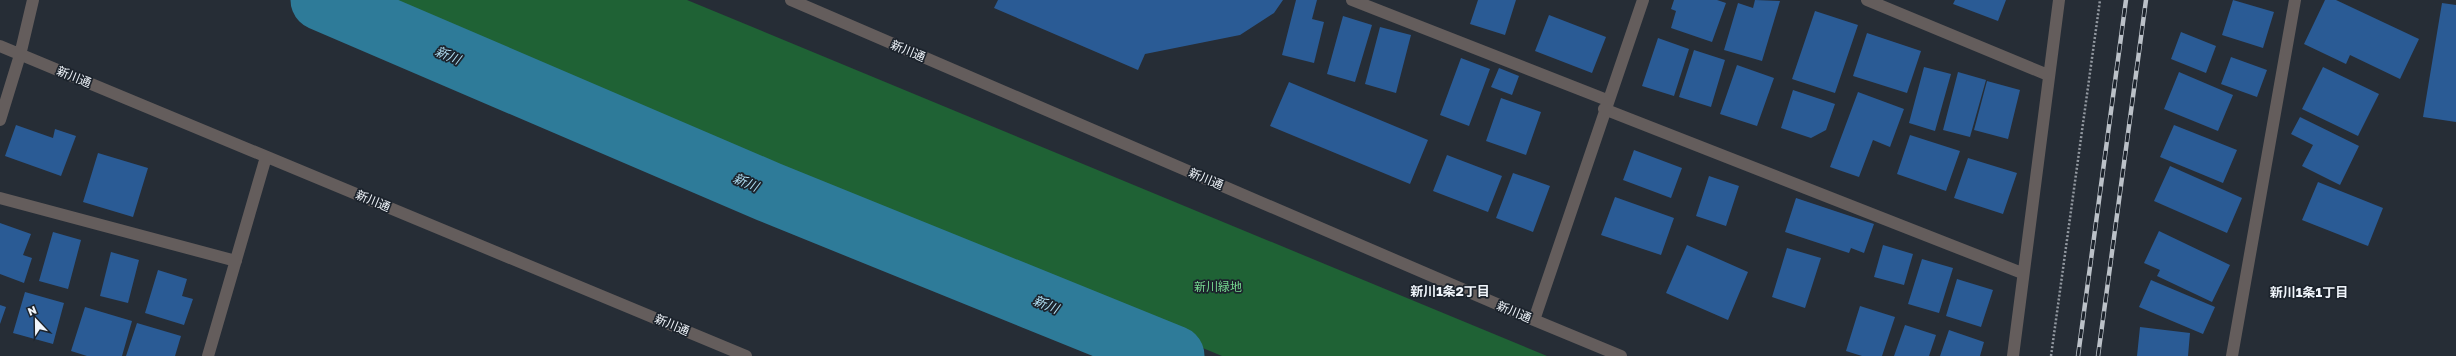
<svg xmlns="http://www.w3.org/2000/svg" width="2456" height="356" viewBox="0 0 2456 356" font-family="'Golos Text','Noto Sans JP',sans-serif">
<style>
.green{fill:#1f6235}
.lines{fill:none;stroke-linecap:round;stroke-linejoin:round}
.river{stroke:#2e7b99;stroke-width:61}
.building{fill:#2a5b95}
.path{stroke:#9399a1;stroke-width:2.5;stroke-dasharray:2 2;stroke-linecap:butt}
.minor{stroke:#645d5c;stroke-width:12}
.rail-casing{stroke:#bbc1c8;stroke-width:4.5}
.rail{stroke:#1c232c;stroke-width:3;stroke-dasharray:9;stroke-linecap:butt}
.labels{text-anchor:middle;stroke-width:3.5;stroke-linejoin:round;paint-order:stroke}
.street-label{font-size:12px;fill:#f0f5fb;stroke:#1c232c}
.park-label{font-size:12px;fill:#76d890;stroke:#1c232c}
.water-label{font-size:13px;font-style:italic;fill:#b0def2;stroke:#1c232c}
.neighbourhood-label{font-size:13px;font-weight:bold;fill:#f0f5fb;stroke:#1c232c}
</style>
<rect width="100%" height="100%" fill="#262d36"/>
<path class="green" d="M366,0H687L1547,356H1222Z"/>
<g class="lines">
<path class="river" d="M321,0L769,192L1174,356"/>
</g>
<path class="building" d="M998,0H1283L1274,13L1240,35L1145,54L1138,70L994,8Z
M1296,0H1317L1312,19L1324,22L1314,63L1282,55Z
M1478,0H1516L1505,35L1470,24Z
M1674,0H1717L1726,3L1712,42L1671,28L1676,11L1671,9Z
M1755,0L1780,1L1762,61L1724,50L1738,3L1753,8Z
M1955,0H2006L1998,21L1953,4Z
M2233,0L2274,12L2263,48L2222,35Z
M2325,0H2336L2419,39L2400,79L2350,55L2346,64L2304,44Z
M2442,3L2456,5V122L2423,117Z
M1815,11L1858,25L1835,93L1792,79Z
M1549,15L1606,37L1592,73L1535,51Z
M1343,16L1372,25L1355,82L1327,74Z
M1380,27L1411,35L1396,93L1365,84Z
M2181,32L2216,46L2206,73L2171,59Z
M1867,33L1921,51L1907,93L1853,76Z
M1658,38L1689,49L1674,96L1642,86Z
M1694,50L1725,60L1711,107L1679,97Z
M2231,57L2267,70L2257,97L2221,84Z
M1461,58L1490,69L1469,126L1440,115Z
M1737,65L1774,78L1757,126L1720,114Z
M1924,67L1951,74L1935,131L1909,123Z
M2323,67L2379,94L2358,136L2302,109Z
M1499,68L1519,76L1512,95L1491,87Z
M1958,72L1986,80L1970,137L1943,130Z
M2179,72L2233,95L2218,131L2164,109Z
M1987,81L2020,90L2008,139L1974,130Z
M1289,82L1428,140L1410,184L1270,126Z
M1793,90L1835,104L1826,130L1811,138L1781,128Z
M1858,92L1904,109L1890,147L1873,140L1859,177L1830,167Z
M1501,98L1541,112L1526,155L1486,141Z
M2300,117L2359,146L2340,185L2302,166L2313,145L2291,134Z
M16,125L53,138L55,129L76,136L61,176L5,156Z
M2174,125L2237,150L2223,183L2160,157Z
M1910,135L1960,151L1946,191L1897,174Z
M1634,150L1682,168L1671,198L1623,180Z
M98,153L148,168L133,217L83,202Z
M1447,155L1502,176L1488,212L1433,191Z
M1968,158L2017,173L2003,214L1954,198Z
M2170,166L2242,198L2227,233L2154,201Z
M1513,173L1550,186L1533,232L1496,218Z
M1709,176L1739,186L1726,226L1696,216Z
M2318,182L2383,208L2368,246L2302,220Z
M1615,197L1674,218L1661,255L1601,235Z
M1796,198L1874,224L1864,253L1851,248L1849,253L1785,232Z
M0,223L31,234L23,255L32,258L24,283L0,274Z
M2159,231L2230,265L2212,302L2157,276L2160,270L2144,263Z
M53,232L81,240L68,289L39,281Z
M1687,245L1748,272L1728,320L1666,293Z
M1883,245L1913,254L1904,285L1874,277Z
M1787,248L1821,258L1805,308L1772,297Z
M111,252L139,260L128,303L100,296Z
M1922,259L1953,268L1939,313L1908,304Z
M158,270L187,279L182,296L193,299L184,325L145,313Z
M1957,279L1993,290L1981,327L1946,316Z
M2151,280L2215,307L2203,334L2139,307Z
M25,292L64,303L53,344L13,333Z
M0,305L6,307L0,324Z
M1860,306L1895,317L1882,356H1862L1846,351Z
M85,307L132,321L122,356H87L71,351Z
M137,323L181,336L175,356H126Z
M1905,325L1936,335L1929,356H1894Z
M2140,327L2190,333L2188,356H2137Z
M1949,330L1984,342L1980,356H1940Z"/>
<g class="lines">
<path class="path" d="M2051,356L2100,0"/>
<path class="minor" d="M791,0L1534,320L1621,356
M1352,0L1607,100
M1867,0L2048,75
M0,46L746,356
M1604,109L2022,273
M0,120L20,55L33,0
M0,198L236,261
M1534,320L1643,0
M208,356L266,157
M2013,356L2059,0
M2232,356L2295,0"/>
<g class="rail-casing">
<path id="rail" d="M2078,356L2126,0
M2098,356L2146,0"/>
</g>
<use href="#rail" class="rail"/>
</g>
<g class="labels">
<g class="street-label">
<text transform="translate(908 51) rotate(23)" y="4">新川通</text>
<text transform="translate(74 77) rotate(22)" y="4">新川通</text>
<text transform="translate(1206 179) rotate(23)" y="4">新川通</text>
<text transform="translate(373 201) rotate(23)" y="4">新川通</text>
<text transform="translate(1514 312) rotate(23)" y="4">新川通</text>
<text transform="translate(672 325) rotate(23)" y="4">新川通</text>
</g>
<g class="park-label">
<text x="1218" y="291">新川緑地</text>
</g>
<g class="water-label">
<text transform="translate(448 55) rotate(23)" y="5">新川</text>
<text transform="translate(746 182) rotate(23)" y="5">新川</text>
<text transform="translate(1046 304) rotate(22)" y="5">新川</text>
</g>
<g class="neighbourhood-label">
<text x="1450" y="296">新川1条2丁目</text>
<text x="2309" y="297">新川1条1丁目</text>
</g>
</g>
<g transform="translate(36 320) rotate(338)" stroke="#1c232c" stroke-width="3" paint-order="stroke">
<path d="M0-3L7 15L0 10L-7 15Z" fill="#f0f5fb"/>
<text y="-6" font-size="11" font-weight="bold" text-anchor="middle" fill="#f0f5fb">N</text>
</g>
</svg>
